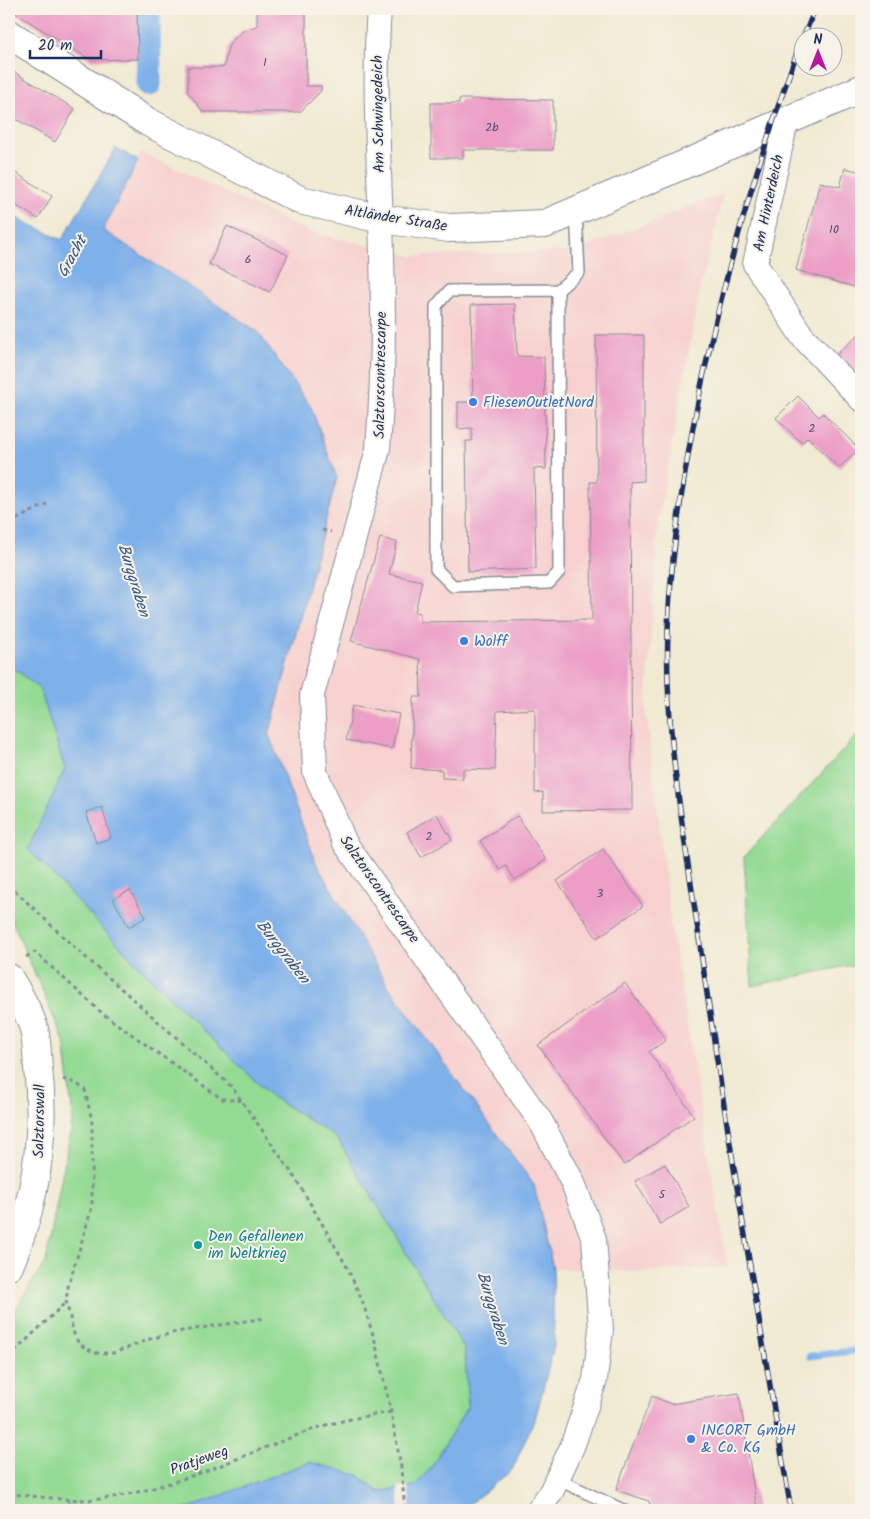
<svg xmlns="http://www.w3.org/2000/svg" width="870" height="1519" viewBox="0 0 870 1519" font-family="Kalam,sans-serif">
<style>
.built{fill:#f7d0cf}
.green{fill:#93da93;stroke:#578478}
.water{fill:#7eb0ea;stroke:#4c70a4}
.pier{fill:#f1ead3}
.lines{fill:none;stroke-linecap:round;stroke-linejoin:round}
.stream{stroke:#7eb0ea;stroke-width:7}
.canal{stroke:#7eb0ea;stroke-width:25}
.building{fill:#ec9ec7}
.service-casing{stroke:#868c98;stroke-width:14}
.minor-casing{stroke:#868c98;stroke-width:26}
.secondary-casing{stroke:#868c98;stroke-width:30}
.path{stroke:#868c98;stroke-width:3;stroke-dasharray:4 4;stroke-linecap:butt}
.service{stroke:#fff;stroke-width:11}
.minor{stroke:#fff;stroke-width:24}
.secondary{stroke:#fff;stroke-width:28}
.rail-casing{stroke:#1b2f5e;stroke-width:5.5}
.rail{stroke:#f7f3e8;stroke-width:4;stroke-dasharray:11;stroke-linecap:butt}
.shop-dot{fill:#3f7fe0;stroke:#f7f3e8;stroke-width:2}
.culture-dot{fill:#0f9aa8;stroke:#f7f3e8;stroke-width:2}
.labels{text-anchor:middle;stroke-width:4;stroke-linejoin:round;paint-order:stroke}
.number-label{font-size:12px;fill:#4f4b78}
.street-label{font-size:15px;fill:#1b2f5e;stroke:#f7f3e8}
.shop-label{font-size:15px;fill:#366cbe;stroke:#f7f3e8;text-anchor:start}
.culture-label{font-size:15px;fill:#0d838f;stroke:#f7f3e8;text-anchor:start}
.water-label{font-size:16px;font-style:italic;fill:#395688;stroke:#f7f3e8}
</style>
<rect width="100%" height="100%" fill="#f7f3e8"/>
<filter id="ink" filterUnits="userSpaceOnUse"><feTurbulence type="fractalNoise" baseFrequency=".02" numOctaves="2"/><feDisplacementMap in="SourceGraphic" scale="10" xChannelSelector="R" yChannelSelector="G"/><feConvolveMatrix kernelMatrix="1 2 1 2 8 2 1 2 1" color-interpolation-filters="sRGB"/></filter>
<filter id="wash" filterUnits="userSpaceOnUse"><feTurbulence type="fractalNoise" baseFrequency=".0096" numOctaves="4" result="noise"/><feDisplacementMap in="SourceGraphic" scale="20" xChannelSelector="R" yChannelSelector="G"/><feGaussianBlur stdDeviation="1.12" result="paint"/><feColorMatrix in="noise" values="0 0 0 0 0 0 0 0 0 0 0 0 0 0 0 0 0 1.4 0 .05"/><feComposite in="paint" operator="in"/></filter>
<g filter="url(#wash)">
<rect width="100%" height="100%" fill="#f1ead3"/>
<path class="built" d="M141,152L307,231L413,256L576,251L724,193L700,289L658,522L646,711L671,927L727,1267L632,1272L553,1268L534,1185L388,986L317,865L269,735L337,478L103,230Z"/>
<path class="green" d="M9,664L40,689L65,769L29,849L147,975L272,1097L337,1138L465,1350L468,1406L431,1468L415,1486L379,1492L358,1475L183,1510H9V1319L46,1261L73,1118L64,1041L9,914Z
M861,731V963L752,986L744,857Z"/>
<path class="water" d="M116,148L138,161L103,230L257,331L311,407L337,478L269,735L317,865L388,986L534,1185L553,1268L554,1346L536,1416L512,1470L462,1510H183L309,1462L358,1475L379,1492L415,1486L431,1468L468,1406L465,1350L337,1138L272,1097L147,975L28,849L65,769L40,689L9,664V214L62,240Z"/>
<path class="pier" d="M408,1486L411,1510H400L398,1487Z"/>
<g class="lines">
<path class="stream" d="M810,1356L861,1350"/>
<path class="canal" d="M148,9L149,84"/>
</g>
<g id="blocks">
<path class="building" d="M9,9H137L138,59L91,60Z
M257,9H306V86H321V91L300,112H203L188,92V67H224L228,47L234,39L244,30L257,26Z
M9,69L75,109L55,142L9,115Z
M459,99L553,100V150H463V158H431V103H459Z
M845,168L861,172V289L796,270L820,182L840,187Z
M11,170L52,196L38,219L9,201V174Z
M227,226L288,255L270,292L209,264Z
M515,304L517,356L544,357L546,469L534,468L536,569L468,572L466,441H472V428L458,429V402H473L471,305Z
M860,333L861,381L858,384L833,358Z
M596,335H644V481L630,482L632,810L543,811V792L535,793V709L497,711L495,770L463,769V779L442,778V770L411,768L413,697H421L420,659L351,641L380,538L397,542L389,574L422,581L415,612L420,613V622L592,620L590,482H597Z
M798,396L819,417L823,413L859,449L839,468L808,437L802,443L776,418Z
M353,705L399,714L392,749L346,740Z
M102,807L111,838L96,843L86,812Z
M437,814L452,840L421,857L407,832Z
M517,816L546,860L515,880L506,866L500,870L480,841Z
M603,849L643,906L597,938L557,881Z
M130,890L146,917L129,927L113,899Z
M625,983L666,1040L649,1052L694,1116L624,1165L538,1045Z
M665,1164L689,1207L660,1224L635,1181Z
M739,1393L757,1510H651L649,1501L616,1490L652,1396L671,1404Z"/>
</g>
</g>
<g filter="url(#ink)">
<use href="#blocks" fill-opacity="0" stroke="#868c98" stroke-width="1"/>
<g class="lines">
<g class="service-casing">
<path id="service" d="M558,290L449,291L436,306V569L453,586L549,583L559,572L558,290L579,272L576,212
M557,1479L623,1510"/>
</g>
<g class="minor-casing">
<path id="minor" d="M379,9C373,91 380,173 382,255C384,320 383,385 378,449L312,695L315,772L345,843L541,1122L573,1183L594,1239L601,1329L595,1380L572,1447L552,1490L539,1510
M786,121L755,264L802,336L861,399"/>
</g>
<g class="secondary-casing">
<path id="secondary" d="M9,34L148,122L300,200L381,219L449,228L545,224L861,89
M9,978C18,994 29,1011 34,1029C37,1042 37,1055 38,1068C46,1137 36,1202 9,1266"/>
</g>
<path class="path" d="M9,523L47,504
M322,530L331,532
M9,885L73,946L232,1087L296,1179L346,1265L362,1300L375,1341L391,1412L401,1467L405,1510
M26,957L35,952L103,1014L222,1099L243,1101
M63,1079L76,1083L85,1090L92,1121V1207L68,1287L66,1301L74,1334L79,1344L95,1353H114L150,1339L176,1332L265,1318
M9,1357L66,1302
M9,1494C39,1496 70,1502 100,1499C176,1489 246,1453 317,1428C341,1420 366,1416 391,1412
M65,1510L69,1500"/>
<use href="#service" class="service"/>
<use href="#minor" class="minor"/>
<use href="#secondary" class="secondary"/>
<g class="rail-casing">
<path id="rail" d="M803,38L815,9
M791,1510C759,1320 726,1129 699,938C685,838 664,732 668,631C670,561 681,491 694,422C719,291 756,164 802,39"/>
</g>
<use href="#rail" class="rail"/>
</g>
</g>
<g class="shop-dot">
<circle cx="473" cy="402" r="5"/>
<circle cx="464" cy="641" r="5"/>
<circle cx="691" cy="1439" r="5"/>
</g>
<circle class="culture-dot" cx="198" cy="1245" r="5"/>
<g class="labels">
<g class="number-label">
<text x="265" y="66">1</text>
<text x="492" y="131">2b</text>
<text x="834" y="233">10</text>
<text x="248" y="263">6</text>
<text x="812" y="432">2</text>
<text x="429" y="840">2</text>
<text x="600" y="897">3</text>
<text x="662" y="1198">5</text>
</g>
<g class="street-label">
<text transform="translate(378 114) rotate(-91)" y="5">Am Schwingedeich</text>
<text transform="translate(768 203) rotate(-78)" y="5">Am Hinterdeich</text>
<text transform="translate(396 218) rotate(9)" y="5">Altländer Straße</text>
<text transform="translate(380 375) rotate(-89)" y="5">Salztorscontrescarpe</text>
<text transform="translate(380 889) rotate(55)" y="5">Salztorscontrescarpe</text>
<text transform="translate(39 1121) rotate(-89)" y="5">Salztorswall</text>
<text transform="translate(199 1460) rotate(-20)" y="5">Pratjeweg</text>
</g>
<g class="shop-label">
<text x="483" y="407">FliesenOutletNord</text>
<text x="474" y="646">Wolff</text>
<text x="701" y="1435">INCORT GmbH<tspan x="701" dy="17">&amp; Co. KG</tspan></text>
</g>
<g class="culture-label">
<text x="208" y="1241">Den Gefallenen<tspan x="208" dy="17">im Weltkrieg</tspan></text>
</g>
<g class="water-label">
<text transform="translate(71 256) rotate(-61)" y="6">Gracht</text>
<text transform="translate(135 580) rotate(73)" y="6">Burggraben</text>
<text transform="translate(284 951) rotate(52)" y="6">Burggraben</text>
<text transform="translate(494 1308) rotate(73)" y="6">Burggraben</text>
</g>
</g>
<rect width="870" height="1519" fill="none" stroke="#f7f3e8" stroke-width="30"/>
<g transform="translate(818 52)"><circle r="24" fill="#f7f3e8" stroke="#9fa5b1"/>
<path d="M0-4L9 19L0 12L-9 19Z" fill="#b5179e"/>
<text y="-8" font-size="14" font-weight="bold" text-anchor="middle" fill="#1b2f5e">N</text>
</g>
<path d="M30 50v8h71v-8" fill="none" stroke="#1b2f5e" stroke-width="2.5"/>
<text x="38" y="50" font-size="15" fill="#1b2f5e" stroke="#f7f3e8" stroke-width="4" paint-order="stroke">20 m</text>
</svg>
